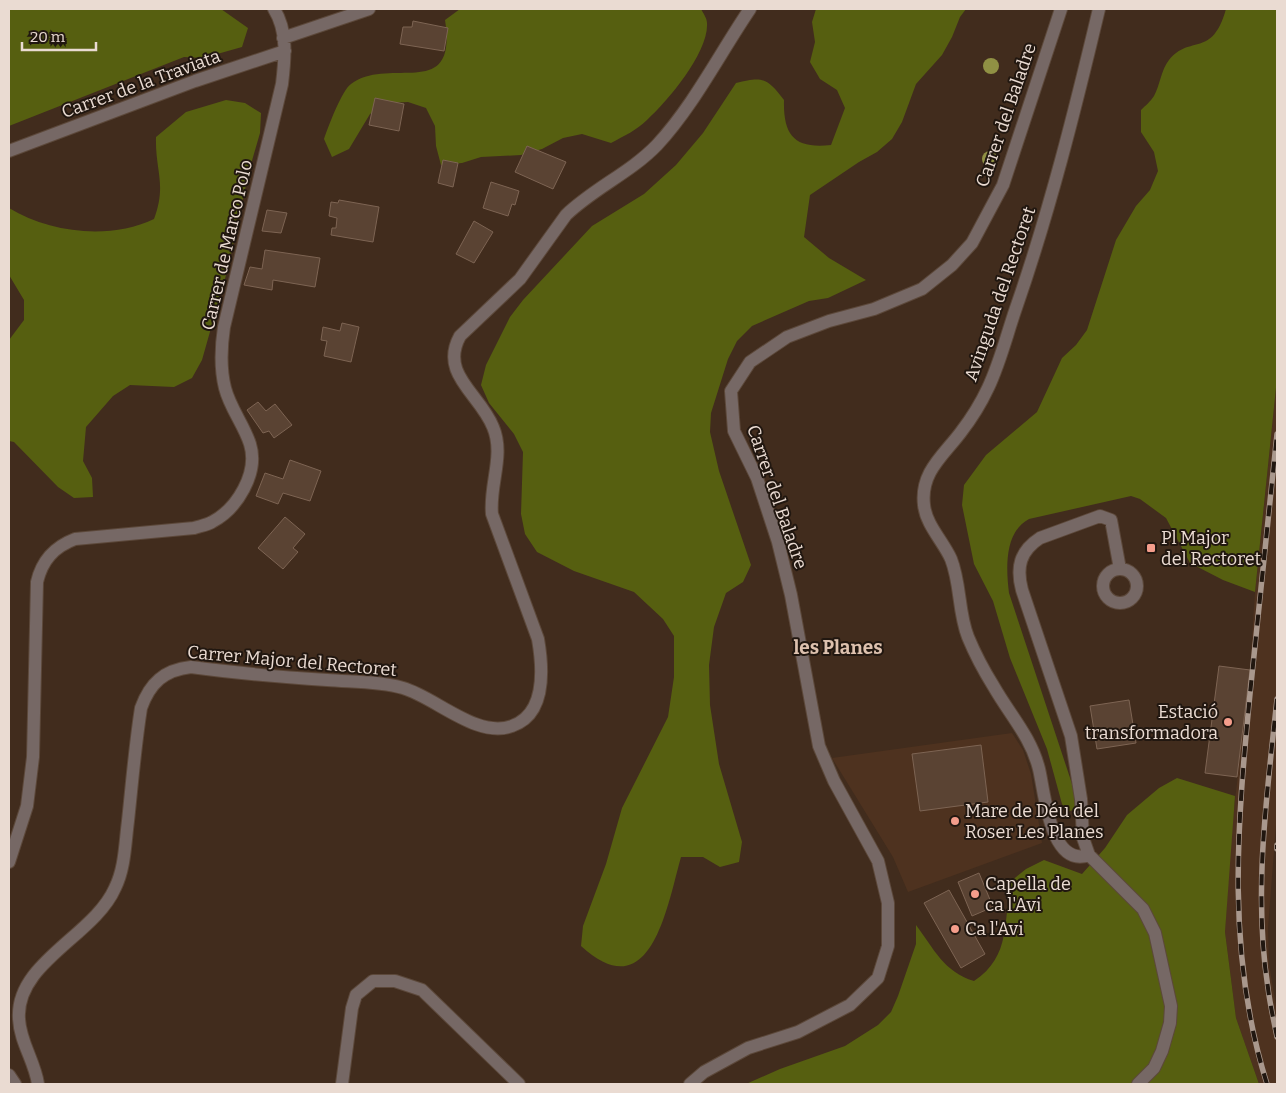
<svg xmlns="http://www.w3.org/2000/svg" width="1286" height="1093" viewBox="0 0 1286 1093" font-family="Bitter,serif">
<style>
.built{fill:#4e321f}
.forest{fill:#565f10}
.building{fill:#5a4333;stroke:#7d6453}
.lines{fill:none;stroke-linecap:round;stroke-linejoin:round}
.minor-casing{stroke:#5c483a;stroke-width:14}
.minor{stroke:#766865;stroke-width:12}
.rail-casing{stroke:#a9988d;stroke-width:5.5}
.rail{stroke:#211710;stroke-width:4;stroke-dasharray:11;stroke-linecap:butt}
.tree{fill:#909144}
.poi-dot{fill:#f49d8b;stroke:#211710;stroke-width:2}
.labels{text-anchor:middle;stroke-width:4;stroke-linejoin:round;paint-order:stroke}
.street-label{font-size:18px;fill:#eadbd2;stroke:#211710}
.poi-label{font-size:18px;fill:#eadbd2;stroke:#211710;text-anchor:start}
.neighbourhood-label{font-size:19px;font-weight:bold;fill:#ddc1ae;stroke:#211710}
</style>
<rect width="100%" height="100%" fill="#412c1d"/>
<path class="built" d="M1277,378V812L1268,928L1269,964L1277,1012V1084H1259L1236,1018L1225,932L1231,835L1250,670L1255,592Z
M1012,733L1023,750L1031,774L1042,843L908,892L893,857L832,758Z"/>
<path class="forest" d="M9,9H221L248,28L242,47L203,58L184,57L9,126Z
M460,9H701C703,13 707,18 707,23C709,52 668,101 647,120C637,130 624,136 611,143L582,134L563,138L542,149L521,155L481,157L462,163L441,165L436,146L435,126L426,108L408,102L388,103L370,114L349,149L332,157L324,139C328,127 342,90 351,84C390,55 458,103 445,20Z
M816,9H966L960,17L952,37L942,55L916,84L902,122L892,139L877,152L859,162L810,195L804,237L829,258L866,280L828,298L809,301L752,326L737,341L728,359L711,413L710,432L719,471L751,565L743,582L726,593L714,627L709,665L710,705L719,764L742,842L739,862L720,867L703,857H681C667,907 651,1010 581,946L583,926L606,864L622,808L668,717L674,677V636L663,619L634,592L574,571L537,552L525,534L521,514L523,452L514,434L489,403L481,385L486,365L510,317L523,300L592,226L644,194L676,165L703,133L736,83C763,76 767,78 784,100C783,136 795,149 831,145L845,108L837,90L820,79L810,62L815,42L812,22Z
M1226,9H1277V378L1255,592L1223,580L1190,563L1166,518L1140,499L1131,496L1029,519C1004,532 1006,569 1009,593L1077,799V808L1068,812L1062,804L1047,749L1010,658L993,601L974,564L962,505L964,485L986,455L1037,412L1062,358L1076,345L1087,330L1116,240L1136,206L1150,190L1158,171L1154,152L1141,132V110C1145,106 1151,101 1154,96C1160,85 1161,70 1169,60C1190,34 1212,59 1226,9Z
M226,100L245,103L261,113L260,133L249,171L228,268L202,360L192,378L174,387L130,385L113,396L86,427L83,461L92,478L93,497L74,498L58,487L14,442L9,441V340L24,320V300L9,275V208C50,233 110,240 154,219C167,184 155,171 156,137L186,112Z
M1177,778L1235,796L1225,932L1236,1018L1259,1084H746L780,1069L845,1046L878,1025L891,1012L898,996L916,944V925C934,949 944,972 974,981C1012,956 1003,920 1011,881L1026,869L1044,860L1082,874L1105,848L1127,815L1159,788Z"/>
<path class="building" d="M413,21L448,28L444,51L400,44L403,27H412Z
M375,98L404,104L399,131L369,125Z
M527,146L566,162L553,189L515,172Z
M443,160L458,163L453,187L438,183Z
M491,182L519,191L515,205L512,204L508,216L483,208Z
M339,200L379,207L373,242L331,235L332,228H336L337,218L329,216L331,202L338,203Z
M267,210L287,213L281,233L262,231Z
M474,221L493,232L474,263L456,254Z
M265,250L320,258L315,287L273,280L272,290L244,285L250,267L262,269Z
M342,323L359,327L351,362L324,356L327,341L321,340L323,327L340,331Z
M258,402L266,411L275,404L292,425L274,438L269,431L263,433L247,410Z
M290,460L321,471L310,501L283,493L278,504L256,496L265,473L283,479Z
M285,517L305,534L293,548L298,552L283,569L258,548Z
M1219,666L1250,670L1237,777L1205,773Z
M1129,700L1136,743L1097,749L1090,706Z
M981,745L988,802L920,811L912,754Z
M979,873L993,907L972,916L958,882Z
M949,890L985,954L961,968L924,903Z"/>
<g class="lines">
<g class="minor-casing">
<path id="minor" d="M283,38L369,9
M9,151L195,81L285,51
M1120,569L1111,520L1100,516L1040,538C1020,551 1016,567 1022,590L1071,736L1081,799L1083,838L1089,855L1143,909L1155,933L1171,1006L1170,1023L1162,1051L1154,1068L1138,1084
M1103 586a17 17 0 1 1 34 0a17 17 0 1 1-34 0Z
M1089,855C1050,868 1045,794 1039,769C1031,737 1010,715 994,687C984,671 975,654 968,637C958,612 961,584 951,559C943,541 926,525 924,505C920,472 944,455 961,432C971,419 981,403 988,388C1000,363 1007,334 1016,308C1050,210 1075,110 1099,9
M9,862L27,806L33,757L37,582C42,560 54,547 75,539L194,528C200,526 207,525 212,522C237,509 259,473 250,444C244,425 230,408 225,388C220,368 221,347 224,327L282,84C285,59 288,31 274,9
M9,1075L15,1084
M38,1084C35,1062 20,1042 19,1019C15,963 94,936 115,888C125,868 125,844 128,821C132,784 135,746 141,708C150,683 164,670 191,667C236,673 281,677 327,680C352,682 379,681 403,688C435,697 477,739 512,726C547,714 543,668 538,639L492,514C489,485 505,455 493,427C480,394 439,374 460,336L520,279L566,215C594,188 630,173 657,145C694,105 720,53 750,9
M342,1084L352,1008L356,995L373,981H395L422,990L519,1084
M690,1084L704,1072L748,1048L798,1032L850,1005L878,978L888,946V903L878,861L834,781L819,746L791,595L778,542L757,478L734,431L731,391L750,362L787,337L829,321L874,309L922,289L952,265L972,243L1003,185L1061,9"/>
</g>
<use href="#minor" class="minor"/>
<g class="rail-casing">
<path id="rail" d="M1277,699C1267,794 1253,893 1268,988C1270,1005 1274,1021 1277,1037
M1277,849V845
M1267,1084C1226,954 1237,827 1250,694C1259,607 1268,521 1277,434"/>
</g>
<use href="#rail" class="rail"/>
</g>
<g class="tree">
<circle cx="991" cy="66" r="8"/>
<circle cx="990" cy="159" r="8"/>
</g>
<g class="poi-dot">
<rect x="1146" y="543" width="10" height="10" rx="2.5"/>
<circle cx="1228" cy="722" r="5"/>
<circle cx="955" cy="821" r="5"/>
<circle cx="975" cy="894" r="5"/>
<circle cx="955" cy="929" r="5"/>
</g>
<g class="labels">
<g class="street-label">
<text transform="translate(141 84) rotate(-20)" y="6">Carrer de la Traviata</text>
<text transform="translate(1006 115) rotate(-71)" y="6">Carrer del Baladre</text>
<text transform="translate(227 245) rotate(-77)" y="6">Carrer de Marco Polo</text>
<text transform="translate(1000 294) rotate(-71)" y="6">Avinguda del Rectoret</text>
<text transform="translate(777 497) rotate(71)" y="6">Carrer del Baladre</text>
<text transform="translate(292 661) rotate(5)" y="6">Carrer Major del Rectoret</text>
</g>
<g class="poi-label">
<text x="1161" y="544">Pl Major<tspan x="1161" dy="21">del Rectoret</tspan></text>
<text x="1218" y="718" text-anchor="end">Estació<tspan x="1218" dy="21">transformadora</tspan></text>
<text x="965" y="817">Mare de Déu del<tspan x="965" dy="21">Roser Les Planes</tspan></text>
<text x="985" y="890">Capella de<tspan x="985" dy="21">ca l'Avi</tspan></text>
<text x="965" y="935">Ca l'Avi</text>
</g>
<g class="neighbourhood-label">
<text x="838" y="654">les Planes</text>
</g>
</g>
<rect width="1286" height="1093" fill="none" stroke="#eadbd2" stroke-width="20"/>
<path d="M22 42v8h74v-8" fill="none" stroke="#eadbd2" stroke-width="2.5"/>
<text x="30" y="42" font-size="15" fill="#eadbd2" stroke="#211710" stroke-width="4" paint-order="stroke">20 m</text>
</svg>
